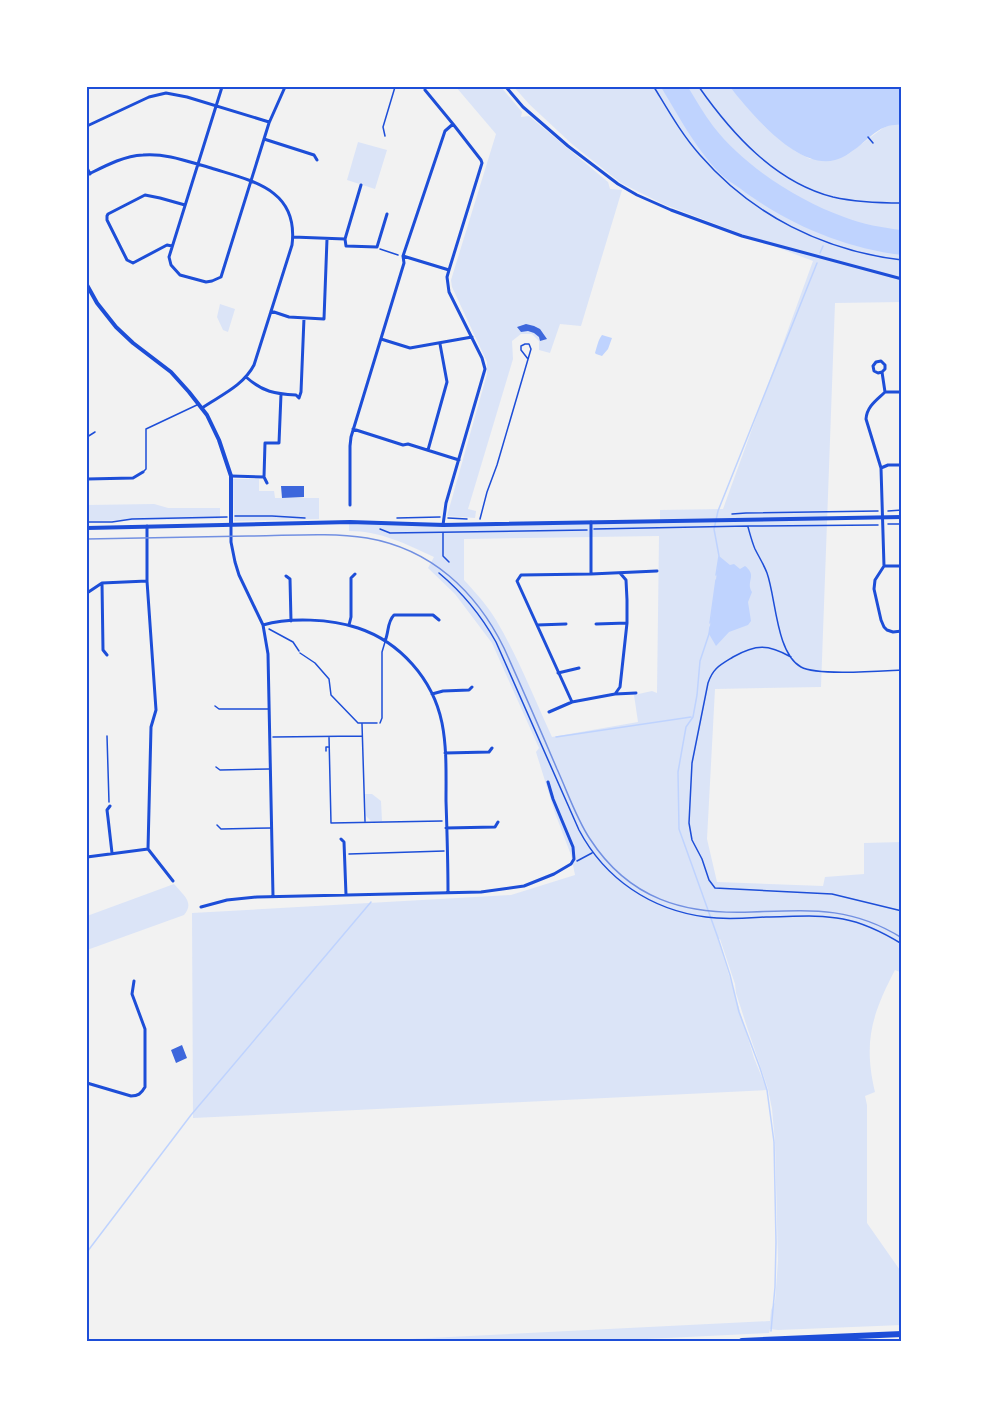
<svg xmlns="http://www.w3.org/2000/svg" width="989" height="1428" viewBox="0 0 989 1428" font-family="'Alegreya Sans',sans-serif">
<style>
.green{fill:#dbe4f7;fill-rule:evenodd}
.water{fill:#bfd3fe}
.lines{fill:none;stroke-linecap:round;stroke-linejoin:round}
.stream{stroke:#bfd3fe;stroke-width:1.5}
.building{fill:#3d67dc}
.path{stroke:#1d4ed8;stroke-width:1.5}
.service{stroke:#1d4ed8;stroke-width:1.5}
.minor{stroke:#1d4ed8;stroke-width:3}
.tertiary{stroke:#1d4ed8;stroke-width:4}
.motorway{stroke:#1d4ed8;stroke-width:6}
.tram{stroke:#7290e2;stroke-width:1.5}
.neatline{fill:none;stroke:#1d4ed8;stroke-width:2}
</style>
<rect width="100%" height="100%" fill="#f2f2f2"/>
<path class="green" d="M456,87H501L522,112L521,117L529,116L608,182L610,189L622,190L581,326L560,324L550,353L539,350V341L532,334H521L512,341L513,359L468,509L476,511L475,518L447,516L487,374V362L452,287L451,280L496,134Z
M514,87H730L765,127L795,151L810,159L847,155L883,128L892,124L902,125V302L835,303L821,687L715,689L707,839L717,882L823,886L825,877L864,874V843L902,842V973L895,970C872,1014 863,1042 875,1092L865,1096L867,1105V1223L902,1273V1325L778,1330L770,1329L769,1333L605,1341H369L770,1321L771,1310L775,1302L778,1261L775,1142L772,1109L768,1089L747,1027L736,993L735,984L720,939H718L754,1058L767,1090L193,1118L192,913L511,895L575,875L571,855L555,813L536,752L539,748L492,643L455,594L428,568L434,557C406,544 381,531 349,531V523L441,522L480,526L660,522V510L723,509L813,261L663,204L621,183L573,145L529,104ZM659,536L657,693L652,691L634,695L638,722L552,737C534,698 518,657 496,620C487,605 476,593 464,580V539Z
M358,142L387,150L375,189L347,180Z
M220,304L235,309L228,332L223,330L217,317Z
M233,479H259V491H274L275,498H319V519L234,521Z
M154,504L168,508H220V519L87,521V505Z
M365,794H372L381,801L382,821H371L366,816Z
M174,884C183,895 195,902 184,915L87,950V916Z"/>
<path class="water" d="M661,87H688C696,100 704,114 713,126C744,166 797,200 844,217C862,224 883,228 902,230V255C845,248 793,226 746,193C739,187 731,183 724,177C699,155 678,115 661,87Z
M730,87H902V125C882,123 873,135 858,147C851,152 844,158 835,160C797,170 751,113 730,87Z
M602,335L612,338L608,349L602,356L596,354L595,353C597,347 598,340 602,335Z
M719,556L730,565L734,564L740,569L745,566C758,576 745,581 752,592L748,602L751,621L748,625L729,632L716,646L709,634Z"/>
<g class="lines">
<path class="stream" d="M820,253L823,246
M716,575L719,556L714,529L718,511L817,263
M710,623L716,580
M710,627L709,634L700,661L697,695L693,717L686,727L678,772L679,829L718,938L730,975L739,1012L760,1068L767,1090L774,1142L776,1242L775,1287L771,1331
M556,737L691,717
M87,1252L191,1115L371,902"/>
</g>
<path class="building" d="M526,324L534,326L540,329L547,339L540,341L539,337L534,333L528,331L521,332L517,327Z
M281,486H304V497L282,498Z
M182,1045L187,1058L176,1063L171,1050Z"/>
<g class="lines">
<path class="path" d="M654,87C668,110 682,135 700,155C752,215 824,251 902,260
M699,87C732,134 775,182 833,197C855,202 879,203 902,203
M868,137L873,143
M380,249L398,255
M888,511L902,510
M732,514L746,513L878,511
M235,516H272L305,518
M397,518L440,517
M448,518L467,519
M87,522H112L132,519L227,517
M888,524H902
M748,527C750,534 752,542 755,549C759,557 764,565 767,573C776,598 776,653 801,667C817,676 881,671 902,670
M380,529L390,533L587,530
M594,529L748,526L878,525
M443,533V556L449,562
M439,573C463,593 481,615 496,642L579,830C605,879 651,910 706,917C726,920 746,918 766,917C791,917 818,914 843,919C865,923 884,933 902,944
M269,629L293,642L299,651
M300,653L315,663L329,679L331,695L358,723H377
M791,657C768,644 756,644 733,657C720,665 713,668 708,683L692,763L689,823L692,840L702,859L709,880L715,888L832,894L902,911
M362,724L365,821
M107,736L109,802
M273,737L362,736
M329,737L331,823L442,821
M326,751V747H328
M349,854L444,851
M577,861L592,853"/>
<path class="service" d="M385,136L383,127L395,87
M87,437L95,432
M144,471L146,469V429L199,404
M480,519L487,492L497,465L531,349L529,344H525L521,346V350L528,359
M215,706L219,709H268
M380,723L382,718V652L385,642
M216,767L220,770L269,769
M217,825L221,829L271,828"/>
<path class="minor" d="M222,87L169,257L171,265L180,275L206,282L212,281L221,277L269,123L285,87
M506,87L523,107L568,146L618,184L637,195L671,210L742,236L902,279
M87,126L149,97L166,93L187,97L269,122
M264,139L314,155L317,160
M87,168L90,174
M87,175C105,166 123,156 143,155C167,153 189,162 211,168C252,181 299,189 292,245L254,365C243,386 221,395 202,408
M293,237L345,239L346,246L377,247L387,214
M345,239L361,185
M172,246L167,245L133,263L127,260L107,220V216L108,214L145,195L160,198L185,205
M403,256L449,270
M271,311L289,317L324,319L327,239
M381,339L410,348L472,337
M882,372L878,373L874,371L873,366L876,362L881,361L885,365V369L882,372L885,392C877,400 867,406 866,419L881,468L884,566L875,580L874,589L881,620L884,627L887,630L893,632L902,631
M246,377C263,392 275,394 296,395L299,398L301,392L304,318
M886,392H902
M353,429L403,445L408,444L459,460
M428,450L447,382L440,344
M881,468L888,465H902
M231,476L264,477L267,483
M264,477L265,443H279L281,394
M87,479L133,478L143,472
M350,505V446L351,437L404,263L403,256L445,131L453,124L425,90
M591,522V574
M231,524V542L235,562L239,575L263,625L268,654L273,896
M443,525L446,503L485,369L482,358L449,292L447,277L449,270L482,163L481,160L453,124
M147,526V581L156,710L151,727L148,849
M884,566H902
M286,576L290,579L291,621
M102,583L103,650L107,655
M87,593L102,583L147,581
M596,624L627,623
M263,625C290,617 331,619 358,628C400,642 433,679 442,723C447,748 446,775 446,801C447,831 448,862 448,892
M349,625L351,617V578L355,574
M537,625L566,624
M385,641C389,632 387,622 394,615H433L439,620
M558,673L579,668
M432,694L443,691L469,690L472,687
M615,694L620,687L627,623V600L626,580L620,573
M572,702L517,581L521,575L591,574L657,571
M549,712L572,702L615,694L636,693
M445,753L489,752L492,748
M110,806L107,810L108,818L112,853
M446,828L495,827L498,822
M341,839L344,842L346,895
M87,857L148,849L173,881
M201,907L227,900L257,897L481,892L524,886L554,874L571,864L574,859L573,847L553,799L548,782
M87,1083L131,1096C138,1096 141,1094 145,1087V1029L132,994L134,981"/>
<path class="tertiary" d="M87,285L97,303L116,327L133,343L171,372L189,392L207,415L219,440L231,476V524
M87,528L350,522L443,525L902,517"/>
<path class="motorway" d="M742,1341L902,1334"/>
<path class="tram" d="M87,539C141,538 194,537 248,536C287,536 328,532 367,538C431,549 476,591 504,648C522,688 540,729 557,769C568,793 576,818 590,839C629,899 684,915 752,912C810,910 851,906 902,938"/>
</g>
<rect width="989" height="1428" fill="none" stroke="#ffffff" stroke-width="177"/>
<rect x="88" y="88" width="812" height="1252" class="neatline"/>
</svg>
